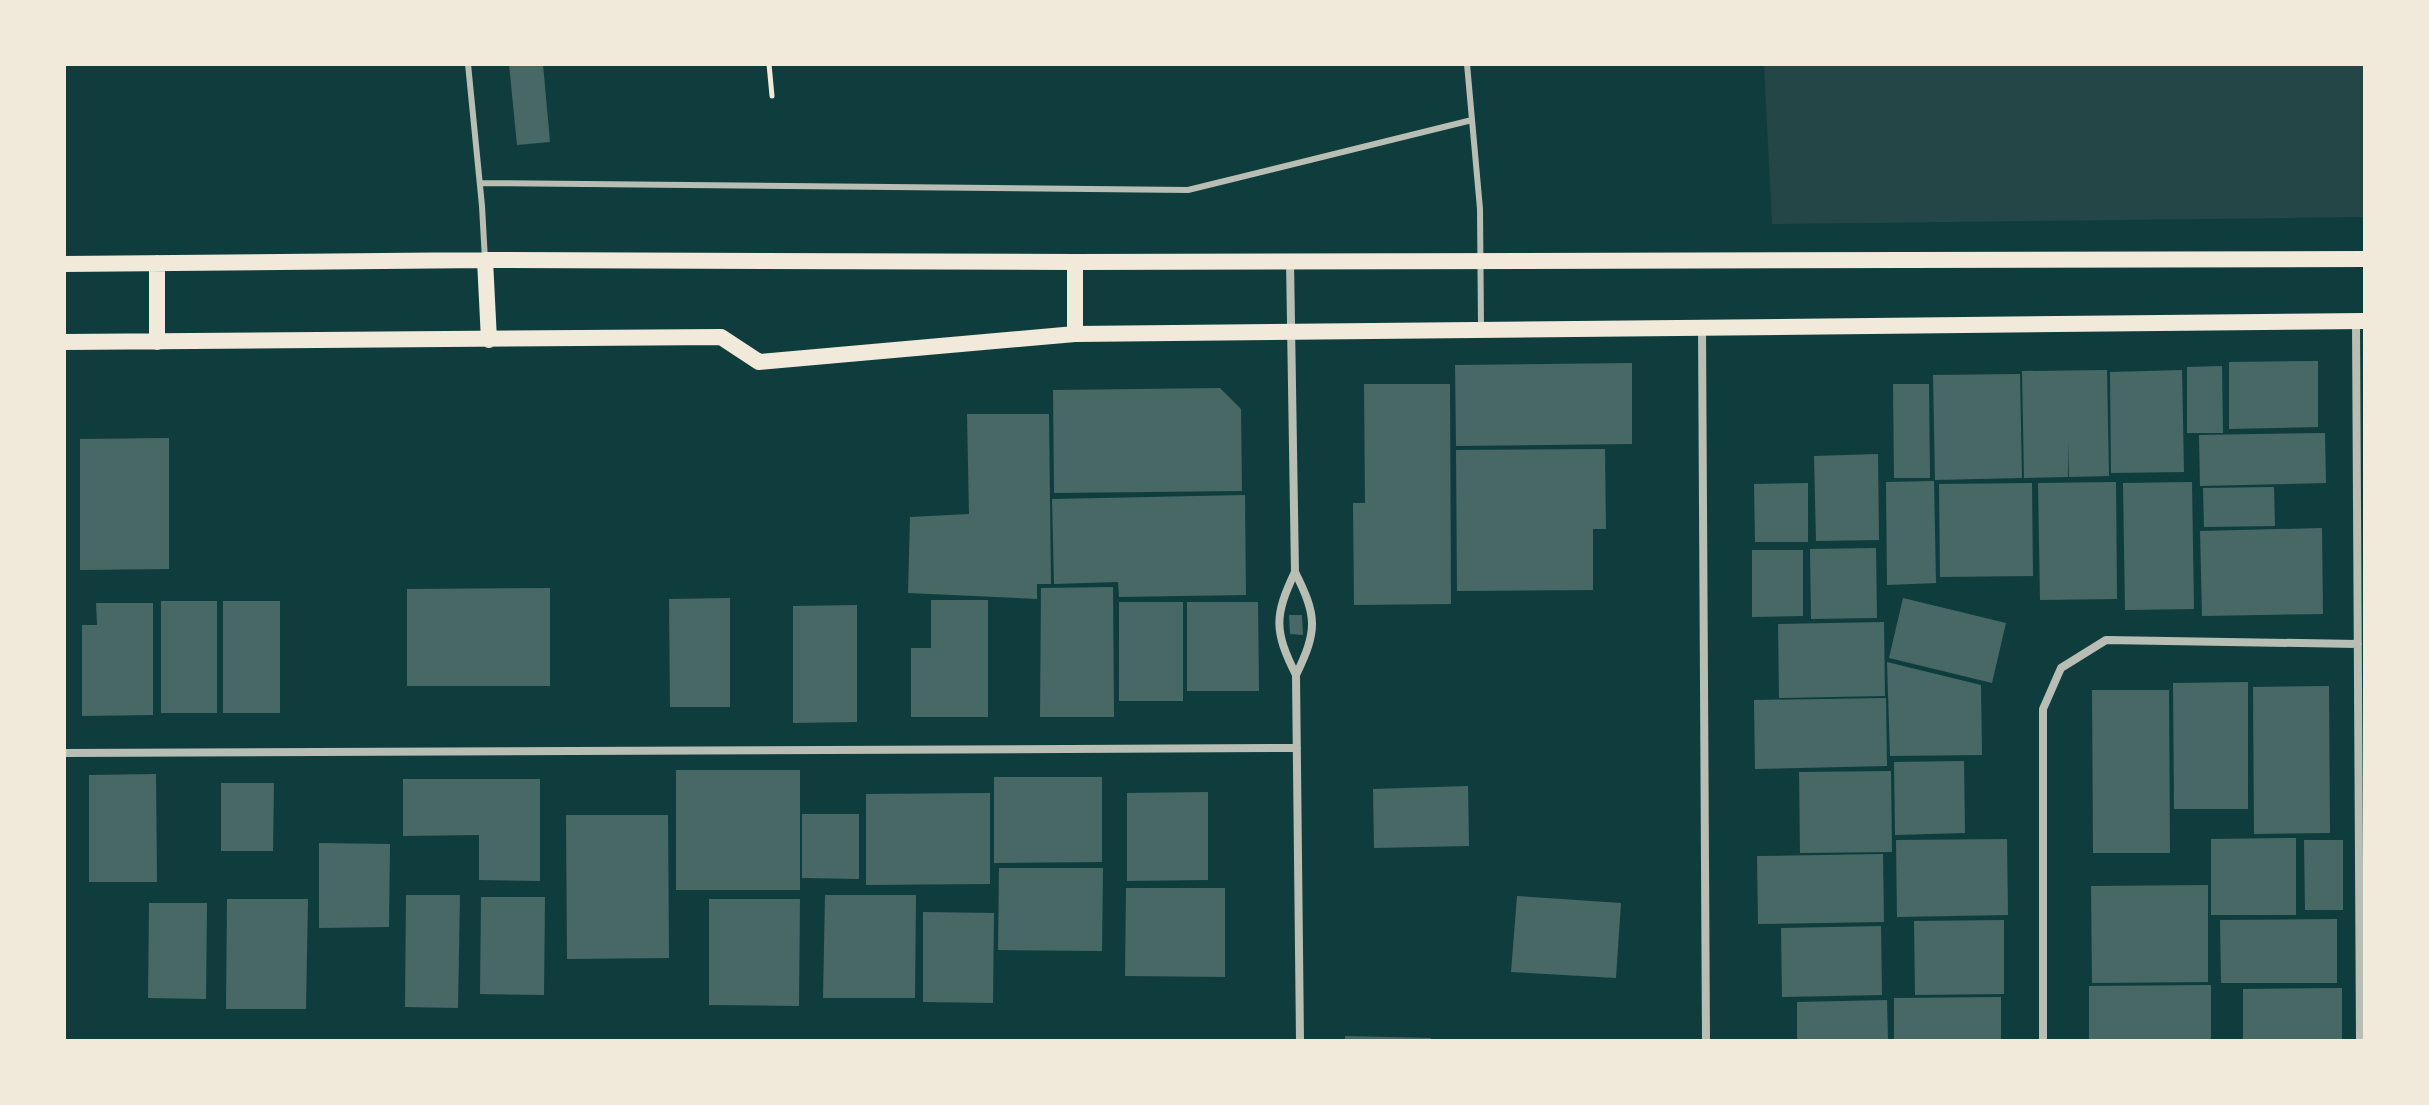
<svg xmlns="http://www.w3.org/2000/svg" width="2429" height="1105" viewBox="0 0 2429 1105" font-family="'Exo 2',sans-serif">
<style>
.green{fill:#244646}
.building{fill:#486865}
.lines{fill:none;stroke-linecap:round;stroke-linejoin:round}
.path{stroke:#f1e9da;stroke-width:5}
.service{stroke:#b8beb3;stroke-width:6}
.minor{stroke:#b8beb3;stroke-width:8}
.secondary{stroke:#f1e9da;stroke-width:16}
</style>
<rect width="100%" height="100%" fill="#0f3d3e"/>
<path class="green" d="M1764,64H2365V217L1772,224Z"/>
<path class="building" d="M509,64H543L550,142L517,145Z
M2318,361V427L2229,429V362Z
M1632,363V444L1456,446L1455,365Z
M2222,366L2223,433H2187V367Z
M2107,370L2109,476L2069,477L2068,441V477L2024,478L2022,371Z
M2182,370L2184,472L2111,473L2110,372Z
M2020,374L2022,478L1935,480L1933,375Z
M1364,384H1450L1451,604L1354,605L1353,503H1365Z
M1893,384H1929L1930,478H1894Z
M1220,388L1241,409L1242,491L1054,493L1053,390Z
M967,414H1049L1051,584H1037V599L908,593L910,517L969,514Z
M2325,433L2326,483L2200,486L2199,435Z
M169,438V569L80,570V439Z
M1605,449L1606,529H1593V590L1457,591L1456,450Z
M1878,454L1879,540L1816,541L1814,456Z
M1934,481L1936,583L1887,585L1886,482Z
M2116,482L2117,599L2040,600L2038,483Z
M2192,482L2194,609L2125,610L2123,483Z
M1808,483V542H1755L1754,484Z
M2032,483L2033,576L1940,577L1939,484Z
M2274,487L2275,526L2204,527L2203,488Z
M1245,495L1246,595L1119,597L1118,582L1054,584L1052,499Z
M2322,528L2323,614L2202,616L2200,531Z
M1876,548L1877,618L1811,619L1810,549Z
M1752,550H1803V616L1752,617Z
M1113,587L1114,717H1040L1041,588Z
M550,588V686H407V589Z
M730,598V707H670L669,599Z
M1903,598L2006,623L1992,683L1889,658Z
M931,600H988V717H911V648H931Z
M161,601H217V713H161Z
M223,601H280V713H223Z
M1119,602H1183V701H1119Z
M1187,602H1258L1259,691H1187Z
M96,603H153V715L82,716V625H97Z
M857,605V722L793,723V606Z
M1289,615H1302L1303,635L1290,634Z
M1884,622L1885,696L1779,698L1778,624Z
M1887,662L1981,685L1982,755L1890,756Z
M2248,682V809H2174L2173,683Z
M2329,686L2330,833L2254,834L2253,687Z
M2092,690H2169L2170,853H2093Z
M1886,698L1887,766L1755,769L1754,700Z
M1964,761L1965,833L1895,835L1894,762Z
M676,770H800V890H676Z
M1891,771L1892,852L1800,853L1799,772Z
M156,774L157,882H89V775Z
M994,777H1102V862L994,863Z
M403,779H540V881L479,880V835L403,836Z
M221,783H274L273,851H221Z
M1468,786L1469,846L1374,848L1373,789Z
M1208,792V880L1127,881V793Z
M990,793V884L866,885V794Z
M802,814H859V879L802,878Z
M566,815H668L669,958L567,959Z
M2296,838V915H2211V839Z
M2007,839L2008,915L1897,917L1896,840Z
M2304,840H2343V910H2305Z
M319,843L390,844L389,927L319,928Z
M1883,854L1884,922L1758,924L1757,856Z
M999,868H1103L1102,951L998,950Z
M2208,885V982L2092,983L2091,886Z
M1126,888H1225V977L1125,976Z
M406,895H460L458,1008L405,1007Z
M825,895H916L915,998H823Z
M1517,896L1621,903L1616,978L1511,972Z
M481,897H545L544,995L480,994Z
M227,899H308L306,1009H226Z
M709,899H800L799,1006L709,1005Z
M149,903H207L206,999L148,998Z
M923,912L994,913L993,1003L923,1002Z
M2337,919V983H2221L2220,920Z
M2004,920V994L1915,995L1914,921Z
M1881,926L1882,995L1782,997L1781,928Z
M2211,985V1041H2089V986Z
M2342,988V1041H2243V989Z
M2001,997V1041H1894V998Z
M1887,1000L1888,1041H1797V1002Z
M1345,1036L1431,1038V1041H1345Z"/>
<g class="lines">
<path class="path" d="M769,64L772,96"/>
<path class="service" d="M468,64L482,206L485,260
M1467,64L1480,209L1481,327
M480,183L1188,190L1472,120"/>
<path class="minor" d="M1290,261L1295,572C1317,616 1318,630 1296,675L1300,1041
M2356,322L2360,1041
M1702,328L1706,1041
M1295,572C1274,616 1274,631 1296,675
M64,753L1297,748
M2043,1041V709L2061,668L2106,640L2358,644"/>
<path class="secondary" d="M485,260L489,340
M157,263V342
M64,264L485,260L1075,262L2365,259
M1075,334V262
M64,342L721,337L759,362L1075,334L2365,321"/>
</g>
<rect width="2429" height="1105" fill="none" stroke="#f1e9da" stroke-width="132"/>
</svg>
